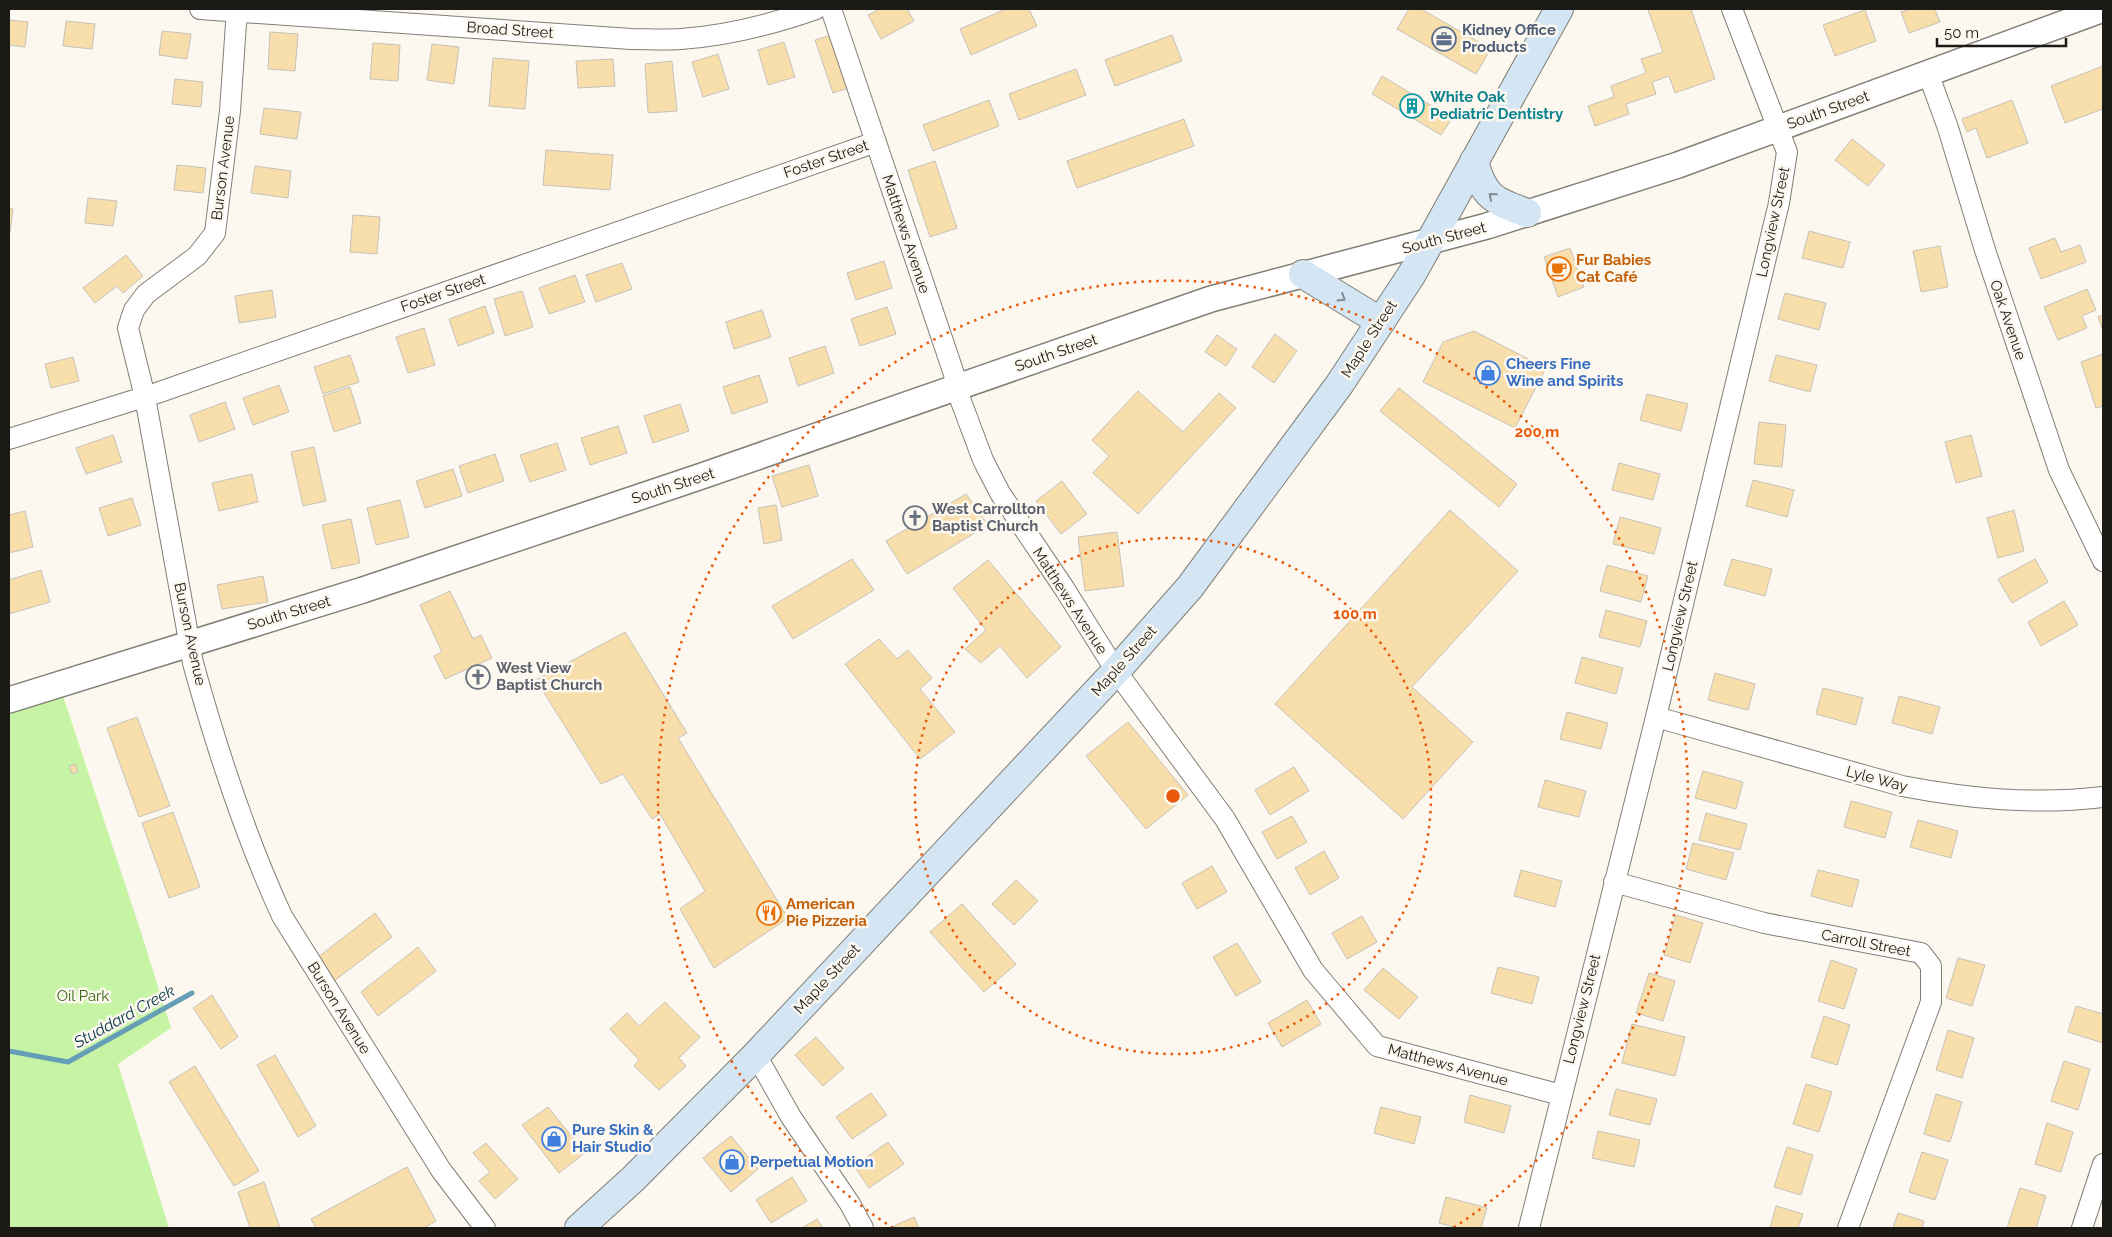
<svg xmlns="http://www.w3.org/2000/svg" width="2112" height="1237" viewBox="0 0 2112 1237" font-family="Raleway,sans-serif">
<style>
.green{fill:#c6f4a4}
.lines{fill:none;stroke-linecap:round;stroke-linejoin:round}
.stream{stroke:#669eb8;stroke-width:5}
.building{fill:#f8deab;stroke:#c6c2ba}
.minor-casing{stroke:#817e76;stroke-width:22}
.tertiary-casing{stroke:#817e76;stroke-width:28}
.secondary-casing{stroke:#817e76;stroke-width:30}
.minor{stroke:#fff;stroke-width:20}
.tertiary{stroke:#fff;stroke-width:25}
.secondary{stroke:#d4e6f3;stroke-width:28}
.oneway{stroke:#818a90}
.ring{fill:none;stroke:#e8590c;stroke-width:2.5;stroke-dasharray:2.5 5}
.labels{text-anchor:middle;stroke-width:5;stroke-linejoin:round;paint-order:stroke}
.street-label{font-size:15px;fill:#1c1a17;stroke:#fcf8f0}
.service-label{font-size:15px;font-weight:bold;fill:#4e5e75;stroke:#fcf8f0;text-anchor:start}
.culture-label{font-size:15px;font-weight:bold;fill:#0d838f;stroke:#fcf8f0;text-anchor:start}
.food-label{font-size:15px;font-weight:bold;fill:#c56008;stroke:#fcf8f0;text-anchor:start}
.shop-label{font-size:15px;font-weight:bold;fill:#366cbe;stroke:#fcf8f0;text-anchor:start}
.worship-label{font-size:15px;font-weight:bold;fill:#5b616d;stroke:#fcf8f0;text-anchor:start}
.park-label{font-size:15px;fill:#3b640e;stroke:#fcf8f0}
.water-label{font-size:16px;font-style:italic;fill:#033549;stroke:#fcf8f0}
.centre{fill:#e8590c;stroke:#fcf8f0;stroke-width:2.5}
.ring-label{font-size:15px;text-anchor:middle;font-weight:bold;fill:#e8590c;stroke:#fcf8f0;stroke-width:5;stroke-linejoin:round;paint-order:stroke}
</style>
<rect width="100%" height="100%" fill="#fcf8f0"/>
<path class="green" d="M63,696L140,929L171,1028L118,1064L169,1228H9V713Z"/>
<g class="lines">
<path class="stream" d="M9,1051L68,1062L192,993"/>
</g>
<path class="building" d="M880,9H907L914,21L881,39L868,15Z
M1006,9H1029L1037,26L971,55L960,29Z
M1409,9H1421L1491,49L1476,74L1397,29Z
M1653,9H1691L1715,79L1675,93L1669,76L1652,82L1656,94L1626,104L1629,114L1595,126L1588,106L1614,97L1611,86L1646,73L1641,59L1663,52L1648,10Z
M1911,9H1935L1940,22L1909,33L1901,12Z
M1865,10L1876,41L1835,56L1823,25Z
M9,20L28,22L25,47L9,45Z
M66,21L95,24L92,49L63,46Z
M162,31L191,34L187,59L159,55Z
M270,32L298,34L295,71L268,69Z
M835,34L852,87L833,93L815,40Z
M1172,35L1182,61L1115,86L1105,60Z
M784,42L795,77L768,85L758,50Z
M373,43L400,45L398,81L370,79Z
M432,44L459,47L454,84L427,80Z
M718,54L729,89L703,97L692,62Z
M493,58L529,61L525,109L489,106Z
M613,59L615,86L578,88L576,61Z
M672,61L677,111L648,113L645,64Z
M2103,66V109L2065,123L2051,86Z
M1076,69L1086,95L1019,120L1009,94Z
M1382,76L1452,118L1441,135L1372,94Z
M175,79L203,82L201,107L172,104Z
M989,100L999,126L933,151L923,125Z
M2012,100L2028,143L1987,158L1976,128L1967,132L1962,119Z
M264,108L301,112L297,139L260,134Z
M1184,119L1194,146L1077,188L1067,161Z
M1852,139L1885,165L1868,186L1835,160Z
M546,150L613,155L610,190L543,185Z
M935,161L957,228L930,237L908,170Z
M177,165L206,168L203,193L174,190Z
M255,166L291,171L288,198L251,193Z
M88,198L117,201L113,226L85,223Z
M9,208L13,209L10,233H9Z
M353,215L380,217L377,254L350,252Z
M1809,231L1850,242L1843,268L1802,258Z
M2055,238L2061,252L2080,245L2086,262L2041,279L2029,248Z
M1940,246L1948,287L1921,292L1913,251Z
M1570,248L1584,287L1558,297L1544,257Z
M126,255L143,276L123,293L117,286L95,303L83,288Z
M884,261L892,288L856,300L847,273Z
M622,263L632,289L596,302L586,275Z
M575,275L585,302L549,314L539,288Z
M2087,289L2096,310L2082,316L2087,328L2058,340L2044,307Z
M272,290L276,317L239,323L235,296Z
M522,291L533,327L505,336L494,299Z
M1785,293L1826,303L1819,330L1778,319Z
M485,306L494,333L458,346L449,319Z
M887,307L896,334L860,346L851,319Z
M762,310L771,337L734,349L726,322Z
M2103,315V331L2098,317Z
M424,328L435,365L408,373L396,337Z
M1474,331L1546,368L1515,428L1423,382L1443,342Z
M1275,334L1297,351L1274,383L1252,367Z
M1217,335L1237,349L1226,366L1205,352Z
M825,346L834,373L798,386L789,358Z
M2103,354V406L2096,408L2081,362Z
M350,355L359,382L323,394L314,367Z
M1776,355L1817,365L1810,392L1769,381Z
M73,357L79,381L51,388L45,364Z
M759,375L768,402L732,414L723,387Z
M279,385L289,412L253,425L243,398Z
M350,387L361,423L334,432L323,396Z
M1399,388L1517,484L1499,507L1380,411Z
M1138,391L1183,432L1219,393L1236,408L1138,514L1093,473L1109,456L1092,440Z
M1647,394L1688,404L1681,431L1640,420Z
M225,402L235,429L199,442L190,415Z
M680,404L689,431L653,443L644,416Z
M1759,422L1786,425L1782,467L1754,464Z
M618,426L627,453L590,465L581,438Z
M113,435L122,462L86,474L76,448Z
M1971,435L1982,476L1956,483L1945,442Z
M557,443L566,470L530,482L520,455Z
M314,447L326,501L303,506L291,452Z
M495,454L504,481L468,493L459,466Z
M1619,463L1660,474L1653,500L1612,490Z
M809,465L818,496L782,507L772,476Z
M453,469L462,496L425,508L416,481Z
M252,474L258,502L219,511L212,483Z
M1753,480L1794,490L1787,517L1746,506Z
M1062,481L1087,514L1061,534L1036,501Z
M966,494L988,525L907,574L886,541Z
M132,498L141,525L108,536L99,508Z
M400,500L409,537L376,545L367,508Z
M776,505L782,540L764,544L758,508Z
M1450,510L1518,571L1412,687L1473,742L1403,819L1275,704Z
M2014,510L2024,551L1998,558L1987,518Z
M25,511L33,547L9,553V515Z
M1620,517L1661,528L1654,554L1613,544Z
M351,519L360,563L332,569L322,525Z
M1117,532L1124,586L1085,591L1078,537Z
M852,559L874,590L793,639L772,606Z
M1732,559L1772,569L1765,596L1724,585Z
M2035,559L2048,582L2012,603L1998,579Z
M988,560L1061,647L1027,678L1000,646L981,663L965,649L986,630L953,588Z
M1607,565L1648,576L1641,602L1600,591Z
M41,570L50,602L9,614V580Z
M263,576L268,602L222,609L217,585Z
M450,591L473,639L481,635L492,658L445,679L434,656L442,652L420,605Z
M2064,601L2078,625L2041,646L2028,622Z
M1606,610L1647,621L1640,647L1599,637Z
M625,632L687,733L678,738L788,918L714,968L680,909L705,891L660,814L652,819L623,774L601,784L536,680Z
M879,639L897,659L908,650L932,678L920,689L955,732L920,759L845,664Z
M1582,657L1623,668L1616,694L1575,683Z
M1715,673L1755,684L1748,710L1708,700Z
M1823,688L1863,698L1856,725L1816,714Z
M1899,696L1940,707L1932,734L1892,723Z
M1567,712L1608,723L1601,749L1560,739Z
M137,717L170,806L139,817L107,728Z
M1128,722L1188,795L1146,829L1086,756Z
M75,764L78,772L72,774L69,766Z
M1294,767L1309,791L1270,815L1255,790Z
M1703,771L1743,782L1736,809L1695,798Z
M1545,780L1586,791L1579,817L1538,807Z
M1851,801L1892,812L1885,838L1844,827Z
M173,812L200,887L169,898L142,823Z
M1706,813L1747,824L1740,850L1699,840Z
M1292,816L1307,842L1277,859L1262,832Z
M1918,820L1958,831L1951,858L1910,847Z
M1693,843L1734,853L1726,880L1686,869Z
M1324,851L1339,878L1310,895L1295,868Z
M1212,866L1227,892L1197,909L1182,883Z
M1521,870L1562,881L1555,907L1514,896Z
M1818,870L1859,880L1852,907L1811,896Z
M1016,880L1038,901L1014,925L992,904Z
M962,904L1016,964L984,992L930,932Z
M375,913L392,937L334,981L317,958Z
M1676,915L1703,923L1690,963L1664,955Z
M1362,916L1377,942L1347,959L1332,933Z
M1237,943L1261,982L1236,996L1213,957Z
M418,947L436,971L378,1016L361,992Z
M1958,958L1985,965L1972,1006L1946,998Z
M1831,960L1857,969L1844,1009L1818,1001Z
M1498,967L1539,977L1532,1004L1491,993Z
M1383,968L1418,997L1399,1019L1364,990Z
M1649,973L1675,981L1663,1021L1636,1013Z
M212,995L238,1037L221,1049L193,1008Z
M1307,1000L1321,1024L1282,1047L1268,1023Z
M665,1002L700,1037L679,1058L686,1066L659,1090L634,1066L639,1060L610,1029L627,1013L639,1026Z
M2076,1006L2103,1014V1043L2068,1032Z
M1824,1016L1850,1025L1837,1065L1811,1057Z
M1632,1024L1685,1037L1675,1076L1622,1063Z
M1948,1030L1974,1038L1962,1078L1936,1070Z
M816,1037L844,1068L823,1086L795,1055Z
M275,1055L316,1126L298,1137L257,1065Z
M2064,1061L2090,1069L2078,1110L2051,1101Z
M195,1066L259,1171L234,1186L169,1082Z
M1806,1084L1832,1092L1819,1132L1793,1124Z
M1616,1089L1657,1099L1650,1125L1609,1115Z
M871,1093L887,1115L852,1139L836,1117Z
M1936,1094L1962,1102L1950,1142L1924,1134Z
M1470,1095L1511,1106L1504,1133L1464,1122Z
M548,1107L585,1153L559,1173L522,1125Z
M1381,1107L1421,1117L1414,1144L1374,1133Z
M2047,1123L2073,1132L2061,1172L2035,1164Z
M1598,1131L1640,1140L1634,1167L1592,1158Z
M731,1136L758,1169L731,1192L703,1158Z
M888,1142L904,1164L869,1188L854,1166Z
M486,1143L518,1179L495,1199L479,1181L490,1172L473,1153Z
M1787,1147L1813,1155L1801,1195L1774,1187Z
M1922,1152L1948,1160L1935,1200L1909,1192Z
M407,1167L436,1221L424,1228H316L311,1219Z
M792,1177L807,1201L771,1223L756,1200Z
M264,1182L280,1228H250L238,1192Z
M2020,1188L2046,1196L2036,1228H2007Z
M1446,1197L1487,1208L1481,1228H1458L1439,1223Z
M1776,1206L1803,1214L1798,1228H1770Z
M1898,1213L1924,1221L1922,1228H1893Z
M914,1217L919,1228H889Z
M817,1219L823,1228H802Z"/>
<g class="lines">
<g class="minor-casing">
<path id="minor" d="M200,9L631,39C647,39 664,40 681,39C727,36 773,24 816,9
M237,9L230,111L215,233L197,256L146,294L134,310L128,328L145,397L193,663C216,746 246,838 282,916L441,1170L485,1228
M831,9L954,374L956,388L983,460L1000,493L1064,588L1116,671L1225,819L1313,970L1377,1046L1561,1095
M1928,73L1948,128L1985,250L2059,470L2103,561
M9,439L157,393L876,142
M1656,717L1902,786C1970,799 2035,805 2103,797
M1614,882L1764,923L1921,953L1931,966V1002L1848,1228
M756,1055L791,1117L850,1204L863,1228
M1529,1228L1656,717L1779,203L1787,152L1732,9
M2082,1228L2103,1164"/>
</g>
<g class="tertiary-casing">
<path id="tertiary" d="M9,700L363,590L699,477L1211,299L1487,226L1678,165L2103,9"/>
</g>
<g class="secondary-casing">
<path id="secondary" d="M1474,161C1483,197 1494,201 1527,213
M1303,274L1381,322
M579,1228L633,1179L756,1055L1116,671L1190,587L1339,385L1412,274L1559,9"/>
</g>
<use href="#minor" class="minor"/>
<use href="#tertiary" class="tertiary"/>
<use href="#secondary" class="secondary"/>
</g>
<defs><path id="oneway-chevron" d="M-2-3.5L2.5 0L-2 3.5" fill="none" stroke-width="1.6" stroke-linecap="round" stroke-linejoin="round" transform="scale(1.25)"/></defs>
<g class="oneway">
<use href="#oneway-chevron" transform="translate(1492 196) rotate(-139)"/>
<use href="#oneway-chevron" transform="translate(1342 298) rotate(32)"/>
</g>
<g class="ring">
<circle cx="1173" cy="796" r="258"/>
<path d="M893 1228A515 515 0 1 1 1453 1228"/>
</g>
<defs>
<g id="office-ring" transform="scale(1.25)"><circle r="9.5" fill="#fcf8f0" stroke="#5c6f8a" stroke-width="1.5"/><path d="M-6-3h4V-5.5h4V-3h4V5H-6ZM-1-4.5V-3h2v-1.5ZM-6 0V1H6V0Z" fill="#5c6f8a"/></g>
<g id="building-ring" transform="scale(1.25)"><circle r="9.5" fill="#fcf8f0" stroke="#0f9aa8" stroke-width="1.5"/><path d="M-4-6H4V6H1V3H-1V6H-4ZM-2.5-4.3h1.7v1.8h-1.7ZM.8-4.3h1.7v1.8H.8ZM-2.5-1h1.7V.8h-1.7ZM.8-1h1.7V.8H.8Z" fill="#0f9aa8"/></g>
<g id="cafe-ring" transform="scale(1.25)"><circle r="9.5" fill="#fcf8f0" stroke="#e8710a" stroke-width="1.5"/><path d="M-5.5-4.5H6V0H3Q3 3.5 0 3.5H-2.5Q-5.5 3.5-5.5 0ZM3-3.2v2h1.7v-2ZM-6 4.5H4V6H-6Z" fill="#e8710a"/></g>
<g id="shop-ring" transform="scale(1.25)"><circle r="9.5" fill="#fcf8f0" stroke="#3f7fe0" stroke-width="1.5"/><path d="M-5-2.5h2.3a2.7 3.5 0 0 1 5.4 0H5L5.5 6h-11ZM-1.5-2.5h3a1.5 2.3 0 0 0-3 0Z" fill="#3f7fe0"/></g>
<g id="church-ring" transform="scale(1.25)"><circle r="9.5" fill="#fcf8f0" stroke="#6b7280" stroke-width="1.5"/><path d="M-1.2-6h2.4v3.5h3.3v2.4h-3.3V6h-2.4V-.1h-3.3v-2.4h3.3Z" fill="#6b7280"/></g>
<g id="restaurant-ring" transform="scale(1.25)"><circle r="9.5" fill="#fcf8f0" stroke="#e8710a" stroke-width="1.5"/><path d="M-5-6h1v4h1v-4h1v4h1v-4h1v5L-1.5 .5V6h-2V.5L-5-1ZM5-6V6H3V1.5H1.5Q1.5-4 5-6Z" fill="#e8710a"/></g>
</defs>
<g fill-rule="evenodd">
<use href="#office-ring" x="1444" y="39"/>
<use href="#building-ring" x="1412" y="106"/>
<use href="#cafe-ring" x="1559" y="269"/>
<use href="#shop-ring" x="1488" y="373"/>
<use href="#church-ring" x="915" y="518"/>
<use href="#church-ring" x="478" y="677"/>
<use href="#restaurant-ring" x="769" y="913"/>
<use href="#shop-ring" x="554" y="1139"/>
<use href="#shop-ring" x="732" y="1162"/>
</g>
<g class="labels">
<g class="street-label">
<text transform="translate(510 30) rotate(4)" y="5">Broad Street</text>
<text transform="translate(1828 110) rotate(-20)" y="5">South Street</text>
<text transform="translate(826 159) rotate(-19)" y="5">Foster Street</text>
<text transform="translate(223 168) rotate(-83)" y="5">Burson Avenue</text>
<text transform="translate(1773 222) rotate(-78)" y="5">Longview Street</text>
<text transform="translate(906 234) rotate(72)" y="5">Matthews Avenue</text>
<text transform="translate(1444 238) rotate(-15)" y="5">South Street</text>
<text transform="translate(443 293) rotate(-19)" y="5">Foster Street</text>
<text transform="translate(2008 320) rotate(71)" y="5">Oak Avenue</text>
<text transform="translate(1369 339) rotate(-57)" y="5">Maple Street</text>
<text transform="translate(1056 353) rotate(-19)" y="5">South Street</text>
<text transform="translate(673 486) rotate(-18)" y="5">South Street</text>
<text transform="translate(1070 601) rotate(57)" y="5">Matthews Avenue</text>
<text transform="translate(289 613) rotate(-17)" y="5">South Street</text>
<text transform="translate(1680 616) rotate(-77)" y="5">Longview Street</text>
<text transform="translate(190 634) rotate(78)" y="5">Burson Avenue</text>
<text transform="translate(1124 661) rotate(-48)" y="5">Maple Street</text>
<text transform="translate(1877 779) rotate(15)" y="5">Lyle Way</text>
<text transform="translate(1866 943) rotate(11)" y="5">Carroll Street</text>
<text transform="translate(827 979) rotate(-47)" y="5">Maple Street</text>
<text transform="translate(339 1008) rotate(58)" y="5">Burson Avenue</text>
<text transform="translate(1582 1009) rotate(-76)" y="5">Longview Street</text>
<text transform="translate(1448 1065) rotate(15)" y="5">Matthews Avenue</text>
</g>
<g class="service-label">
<text x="1462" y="35">Kidney Office<tspan x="1462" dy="17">Products</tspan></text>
</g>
<g class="culture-label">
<text x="1430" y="102">White Oak<tspan x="1430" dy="17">Pediatric Dentistry</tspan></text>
</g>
<g class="food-label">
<text x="1576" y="265">Fur Babies<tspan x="1576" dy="17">Cat Café</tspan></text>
<text x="786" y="909">American<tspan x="786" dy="17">Pie Pizzeria</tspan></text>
</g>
<g class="shop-label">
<text x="1506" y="369">Cheers Fine<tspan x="1506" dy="17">Wine and Spirits</tspan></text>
<text x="572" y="1135">Pure Skin &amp;<tspan x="572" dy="17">Hair Studio</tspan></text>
<text x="750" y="1167">Perpetual Motion</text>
</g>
<g class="worship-label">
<text x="932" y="514">West Carrollton<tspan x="932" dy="17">Baptist Church</tspan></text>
<text x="496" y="673">West View<tspan x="496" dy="17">Baptist Church</tspan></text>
</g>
<g class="park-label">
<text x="83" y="1001">Oil Park</text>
</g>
<g class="water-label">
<text transform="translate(124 1016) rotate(-29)" y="6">Studdard Creek</text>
</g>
</g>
<circle cx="1173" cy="796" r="8" class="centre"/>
<g class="ring-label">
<text x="1537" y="437">200 m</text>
<text x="1355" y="619">100 m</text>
</g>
<rect width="2112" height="1237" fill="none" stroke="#1c1a17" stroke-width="20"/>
<path d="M1937 38v8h129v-8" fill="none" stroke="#1c1a17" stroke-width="2.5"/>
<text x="1944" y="38" font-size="15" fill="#1c1a17" stroke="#fcf8f0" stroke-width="4" paint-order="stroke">50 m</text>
</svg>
